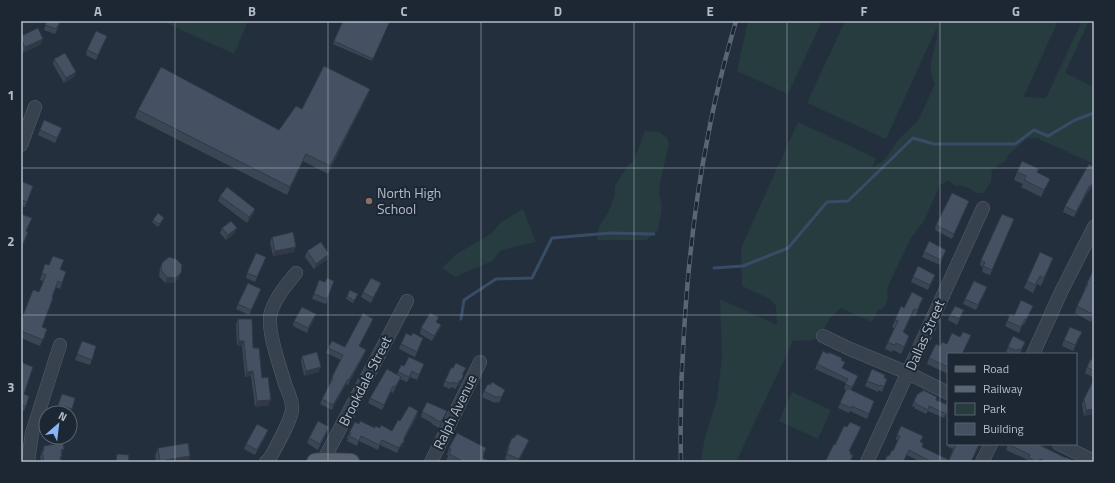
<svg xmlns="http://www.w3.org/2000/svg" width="1115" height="483" viewBox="0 0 1115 483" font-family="'Titillium Web',sans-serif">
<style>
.green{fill:#263c3f}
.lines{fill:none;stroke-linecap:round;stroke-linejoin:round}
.stream{stroke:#394c67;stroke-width:3}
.minor-casing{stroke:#565f6c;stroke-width:14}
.major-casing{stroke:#414a57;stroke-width:18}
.minor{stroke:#38414e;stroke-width:13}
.major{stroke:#56606e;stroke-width:16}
.rail-casing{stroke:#5a6575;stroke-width:4.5}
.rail{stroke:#1d2633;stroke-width:3;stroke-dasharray:9;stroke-linecap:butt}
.wall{fill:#3b4654}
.shaded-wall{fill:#303945}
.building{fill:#455162;stroke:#303945}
.grid{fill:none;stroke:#b4bcc9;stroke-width:1;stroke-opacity:0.55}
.education-dot{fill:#8d6e63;stroke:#1d2633;stroke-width:1.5}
.labels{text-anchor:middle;stroke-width:4;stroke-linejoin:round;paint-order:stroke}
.poi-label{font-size:14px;fill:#b4bcc9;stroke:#1d2633;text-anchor:start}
.street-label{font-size:14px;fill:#b4bcc9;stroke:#1d2633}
.neatline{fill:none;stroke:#b4bcc9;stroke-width:1.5}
.grid-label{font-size:13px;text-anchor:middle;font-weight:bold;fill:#b4bcc9}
</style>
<rect width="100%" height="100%" fill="#242f3e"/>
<path class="green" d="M162,21H248L234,54Z
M748,21H822L788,94L737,71Z
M845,21H1058L1024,96L1025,97L1046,98L1082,21H1089L1065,73L1094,87V164L1037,138H1028L1009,154L1006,160L992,170L991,182L984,193H978L961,185L955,186L949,180L940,185L924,221L911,238L887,288L888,298L884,308L878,310L872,322L841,308L831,317L820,335L814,340L793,341L736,462H701L704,441L717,399L722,357L720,299L777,325L776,306L770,299L742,286L741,248L798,122L876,158L872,168L884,160L899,139L919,119L935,83C923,64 940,47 937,27L886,139L807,103Z
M645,131L659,132L667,138L669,144L661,178L659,193L662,207L658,230L646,240H597L599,227L609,211L615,195V186L628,165L633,162Z
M523,209L536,242L501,250L492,261L455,277L442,268L455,255L492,233L500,223Z
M792,392L831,410L818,439L779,421Z"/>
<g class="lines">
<path class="stream" d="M714,268L743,266L788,248L827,202L848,201L913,138L934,144H1015L1034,130L1048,136L1075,120L1094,113
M461,319L464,300L496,279L532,278L552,238L610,233L654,234"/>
<g class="minor-casing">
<path id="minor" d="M21,145L35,107
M823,336L850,349L908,373L948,393
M1033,354L1061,292L1094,227
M1059,444L1094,461
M323,461L407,301
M28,462L32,433L60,345
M266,462L270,458C276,447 291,421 292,410C293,401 288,392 285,384C280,366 266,329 271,312C276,297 286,285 296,273
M431,462L480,362
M867,462L983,208
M982,462L991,444"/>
</g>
<g class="major-casing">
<path id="major" d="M315,462L323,461L351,462"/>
</g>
<use href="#minor" class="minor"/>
<use href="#major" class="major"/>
<g class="rail-casing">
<path id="rail" d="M681,462C680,419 681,375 684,332C688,266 695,200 708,136C715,97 725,59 736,21"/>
</g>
<use href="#rail" class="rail"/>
</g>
<path class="wall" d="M47,21H61L55,34L44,30Z
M343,21H390L372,61L333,44Z
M21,36L41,44L23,53L21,49Z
M105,41L96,60L86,55L87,50Z
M54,59L76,72L74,77L64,83L53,64Z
M367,96L328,174L303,161L287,195L135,118L138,110L279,130L302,109Z
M40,130L60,133L55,143L38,135Z
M1089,164L1094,183L1089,191V190L1074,217L1063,212L1065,206Z
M1017,172L1037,173L1050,179L1041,197L1021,187L1023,184L1014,180Z
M21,186H33L25,207L21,206Z
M220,196L255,209L253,214L247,223L218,201Z
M967,206L952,239L935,230L936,225Z
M164,218L163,220L158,227L152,222L153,220Z
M1014,219L990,275L982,272L983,267L980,265L981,260Z
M222,228L235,233L226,240L220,233Z
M272,237L294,252L273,256L270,242Z
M307,251L328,259L314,269L305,257Z
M924,252L944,255L940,265L922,257Z
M266,257L255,282L246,278L247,273Z
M162,263L179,278L173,283H165L159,276L160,268Z
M45,264L66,272L60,289L55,287L52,297L42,327L47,329L40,346L21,338V318H22L39,292L43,281L40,280Z
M1050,266L1041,286L1037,284L1033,293L1024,288L1027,281Z
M1094,269V316L1091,322L1075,313L1077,306L1085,291L1084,290L1087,283Z
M935,275L928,290L911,282L913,277Z
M319,280L325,282L334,281L326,304L312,299Z
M379,288L371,303L361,297L363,292Z
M985,292L976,310L963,304L965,299Z
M259,295L249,315L236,309L238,304Z
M347,296H357L353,303L346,299Z
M923,298L915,317L912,315L903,333L909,336L907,343L901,354L893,350L892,352L885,349L894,328L892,327L895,320L904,308Z
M1033,306L1024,325L1023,324L1019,333L1005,326L1007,321L1014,316Z
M964,310L957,325L948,320L950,315Z
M238,319L253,348L262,378L269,405L255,407L251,376L245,377L242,346H237L236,324Z
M314,319L307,333L293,326L294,321Z
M437,322L441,325L439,330L432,341L420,334L421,328Z
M371,324L359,346L366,350L364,355L348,385L346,384L332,410L320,404L322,399L331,382H330L332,377L341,360L326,353L328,348L345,347Z
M1082,332L1073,351L1062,346L1064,340Z
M411,336L423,338L415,357L399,349L401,344Z
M82,341L96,346L90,365L75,360Z
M969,341L948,354V374L927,364L929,358L940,346L947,344Z
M1025,342L1020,354H1011L1006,352L1008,347Z
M302,356L319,372L304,376L301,361Z
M841,360L842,369L856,380L851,390L874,401L867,419L850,411L849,413L838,408L846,390L844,389L846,383L815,369L817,364Z
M1094,361V378L1085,373L1087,367Z
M21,362L26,406L24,411L21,410Z
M424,364L417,380L410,377L407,382L400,379L393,393L391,392L382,410L368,403L370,398L396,375L398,372L404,366Z
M463,375V376L460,384L457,386L456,389L451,387L450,389L443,386L445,381Z
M884,378L887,379L882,392L879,390L878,392L865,386L867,381Z
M1094,379V414L1084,416L1082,404L1084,399Z
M505,390L499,403L496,402L495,403L482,397L484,391Z
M62,394L75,398L70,413H66L56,410Z
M936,400L948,405V410L944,418L928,411L926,414L914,408L915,407L912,406L914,401Z
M447,411L439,428L432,424V423L421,417L422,412Z
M417,416L404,440L402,447H400L397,453L380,445L378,450L359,441L357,446L347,441L348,438H347L349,433L359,424L375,428H380L392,431L400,421Z
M268,430L266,435L255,455L244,449L246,444Z
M327,432L318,450L307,443L309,438Z
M897,435L921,442L922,447L949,460L953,449L948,447L949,444H980L971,462H921L907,455L889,456L893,451L898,441L896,439Z
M55,437H67L66,441H63L62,454L61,460V462H41L40,457L44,446L54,444Z
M1008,444H1037L1066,458L1076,462H1027L1028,460L1006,450Z
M527,445L518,462H512L505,459L507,453H506L508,447Z
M158,448L190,456L188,462H156L155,456Z
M449,448L483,455V458L491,462H448L446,461L448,456L447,455Z"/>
<path class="shaded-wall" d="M43,39L41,44L23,53L25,47Z
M76,72L74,77L64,83L66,78Z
M370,89L367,96L328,174L330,166Z
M306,154L303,161L287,195L290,187Z
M1050,179L1047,186L1041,197L1044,190Z
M1094,181V183L1089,191L1091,186Z
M1090,185L1089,190L1074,217L1076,212Z
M969,201L967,206L952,239L954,234Z
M255,209L253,214L247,223L249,217Z
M237,228L235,233L226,240L228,235Z
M296,247L294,252L273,256L275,251Z
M329,254L328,259L314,269L316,264Z
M1053,258L1050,266L1041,286L1044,278Z
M181,273L179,278L173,283H165L167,277Z
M381,283L379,288L371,303L373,298Z
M261,289L259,295L249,315L251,310Z
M914,309L912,315L900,339L903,332Z
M316,314L314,319L307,333L308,328Z
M373,319L371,324L357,351L359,346Z
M441,325L439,330L432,341L434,336Z
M971,335L969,341L962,354Z
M909,336L907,343L901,354L904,347Z
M239,341H244L242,346H237Z
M366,350L364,355L348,385L349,380Z
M321,367L319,372L304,376L306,371Z
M253,371L251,376L245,377L247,372Z
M463,376L460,384L457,386L456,389L459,381Z
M401,377L399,382L393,393L395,387Z
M348,379L346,384L332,410L333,405Z
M393,386L391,392L382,410L384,405Z
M271,400L269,405L255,407L257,401Z
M1094,409V414L1084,416L1086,410Z
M418,411L417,416L403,442H404L402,447H400L397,453L404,438Z
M329,427L327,432L318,450L320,444Z
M268,430L266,435L255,455L257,450Z
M62,437H67L66,441L60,440Z
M529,440L527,445L518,462L519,459Z
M64,449L62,454L59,455L61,450Z
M190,456L188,462H159L160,461Z"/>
<path class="building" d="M47,21H60L56,29L45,25Z
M343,21H390L373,59L334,41Z
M38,28L43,39L25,47L21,39V36Z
M96,31L107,36L98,55L87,50Z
M65,53L76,72L66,78L54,59Z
M324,66L370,89L330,166L306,154L290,187L138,110L161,67L279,130L296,106L302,109Z
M44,120L62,128L57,138L40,130Z
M1022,161L1039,169L1037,172L1050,179L1044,190L1024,180L1026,176L1017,172Z
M1089,164L1094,167V181L1091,186L1090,185L1076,212L1065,206Z
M23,182L33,186L27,202L21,200V186Z
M227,187L255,209L249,217L220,196Z
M952,193L969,201L954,234L936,225Z
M158,213L164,218L159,224L153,220Z
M21,214L32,218L26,231L28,232L21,249Z
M1002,214L1014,219L992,270L983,266L985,262L981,260Z
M231,221L237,228L228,235L222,228Z
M293,232L296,247L275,251L272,237Z
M929,241L946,250L941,260L924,252Z
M321,242L329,254L316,264L307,251Z
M1040,252L1053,258L1044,278L1040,276L1035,285L1027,281Z
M256,253L266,257L257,277L247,273Z
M53,256L64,260L60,269L66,272L62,283L58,281L52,297L53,298L42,327L47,329L43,340L21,331V318H22L33,290L39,292L46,275L42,273L45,264L49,265Z
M169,257L176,259L182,265L181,273L175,278L167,277L161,270L162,263Z
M918,266L935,275L930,285L913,277Z
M1094,269V315L1077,306L1088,284L1087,283Z
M327,278L334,281L327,299L314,294L319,280L325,282Z
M371,278L381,283L373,298L363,292Z
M974,281L987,287L978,305L965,299Z
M248,283L261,289L251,310L238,304Z
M350,290L358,294L354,301L347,296Z
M912,292L923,298L917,310L914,309L903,332L909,336L904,347L896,343L894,345L888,342L898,321L895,320L901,306L904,308Z
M1021,300L1033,306L1026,320L1025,319L1021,327L1007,321L1010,314L1014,316Z
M955,306L964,310L959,319L950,315Z
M302,307L316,314L308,328L294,321Z
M363,313L373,319L359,346L366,350L349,380L348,379L333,405L322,399L333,378L332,377L343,355L328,348L332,341L345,347Z
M430,313L439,317L436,322L441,325L434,336L421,328Z
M238,319H252L253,348H259L262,378L268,377L271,400L257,401L253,371L247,372L244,341H239Z
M1070,327L1082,332L1075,345L1064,340Z
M963,332L971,335L962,354H948V367L929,358L936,344L940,346L942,342L947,344L952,333L960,337Z
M406,333L411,336L413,333L423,338L417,352L401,344Z
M1013,336L1025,342L1021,350L1018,349L1017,351L1008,347Z
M82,341L96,346L92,360L77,354Z
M823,351L828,354V352L842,358L841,360L845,362L842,368L858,376L852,387L845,384L848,379L817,364Z
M317,352L321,367L306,371L302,356Z
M409,357L424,364L419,375L412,371L409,377L398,372L401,365L404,366Z
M1091,359L1094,361V371L1087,367Z
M21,362L33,367L24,394L29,396L26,406L21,405Z
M456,363L466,368L463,373V376L462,379L459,381L458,384L453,382L452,384L445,381L451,368H453Z
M387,369L401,377L395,387L393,386L384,405L370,398Z
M872,369L885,375L884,378L887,379L884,387L881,385L880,386L867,381Z
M1094,379V409L1086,410L1084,399Z
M492,382L505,390L501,398L498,396L497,398L484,391L488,384L490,385Z
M847,388L874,401L869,414L852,406L851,408L840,403Z
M923,390L937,397L936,400L948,405V409L946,414L929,406L928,410L916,404V403L914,401L918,393L919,394L920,392H922Z
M62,394L75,398L72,409L58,405Z
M427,402L447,411L441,422L434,419V418L422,412Z
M409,406L418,411L404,438V442L402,443L399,448L382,440L379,445L361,436L359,441L349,436L351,433H349L355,422L359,424L360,421L375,428V426L380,428L381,425L392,431L398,420L400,421Z
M318,421L329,427L320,444L309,438Z
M850,422L861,427L849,451L851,452L850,454L853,455L850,462H825L834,444L835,445L844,426L847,427Z
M257,424L268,430L257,450L246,444Z
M901,426L923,436L920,442L923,443L922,447L949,460L956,445L954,444H979L971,462H929L930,461L909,450L903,462H884L888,455L889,456L892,450L893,451L900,436L897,435Z
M457,433L486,448L483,454L484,455L483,458L491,462H464L449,454L451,449L449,448Z
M517,434L529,440L519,459L507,454L509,448L508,447L512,438H514Z
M56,437H62L64,449L61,450L62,456H60L61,462H44L42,451H44V446L55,444Z
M188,443L190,456L160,461L158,448Z
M1008,444H1037L1066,458V457L1076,462H1046L1040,459L1038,462H1037L1029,458L1030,455Z
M117,454L129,455L128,462H116Z"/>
<path class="grid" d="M175,21V462M328,21V462M481,21V462M634,21V462M787,21V462M940,21V462M21,168H1094M21,315H1094"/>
<circle class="education-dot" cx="369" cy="201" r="4"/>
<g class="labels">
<g class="poi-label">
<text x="377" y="198">North High<tspan x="377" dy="16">School</tspan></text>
</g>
<g class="street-label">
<text transform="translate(925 335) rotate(-66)" y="5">Dallas Street</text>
<text transform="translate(365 381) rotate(-63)" y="5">Brookdale Street</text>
<text transform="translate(455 412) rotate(-64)" y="5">Ralph Avenue</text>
</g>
</g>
<rect width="1115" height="483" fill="none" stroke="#1d2633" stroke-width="44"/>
<rect x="947" y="353" width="130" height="92" fill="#1d2633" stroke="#59626f"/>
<rect x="955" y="366" width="20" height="6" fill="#56606e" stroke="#59626f"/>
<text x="983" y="373" font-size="12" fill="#b4bcc9">Road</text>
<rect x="955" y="386" width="20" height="6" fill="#5a6575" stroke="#59626f"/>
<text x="983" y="393" font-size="12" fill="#b4bcc9">Railway</text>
<rect x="955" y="403" width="20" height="12" fill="#263c3f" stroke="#59626f"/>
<text x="983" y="413" font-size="12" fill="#b4bcc9">Park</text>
<rect x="955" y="423" width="20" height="12" fill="#455162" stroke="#59626f"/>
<text x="983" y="433" font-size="12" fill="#b4bcc9">Building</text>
<g transform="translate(58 425) rotate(28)"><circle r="19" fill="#1d2633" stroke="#59626f"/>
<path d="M0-3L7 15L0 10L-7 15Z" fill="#8ab4f8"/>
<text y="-6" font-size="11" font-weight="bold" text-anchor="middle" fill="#b4bcc9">N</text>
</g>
<rect x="22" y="22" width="1071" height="439" class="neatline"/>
<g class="grid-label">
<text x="98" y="16">A</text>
<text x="252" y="16">B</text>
<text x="404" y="16">C</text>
<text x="558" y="16">D</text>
<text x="710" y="16">E</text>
<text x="864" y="16">F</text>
<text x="1016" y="16">G</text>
<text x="11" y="100">1</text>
<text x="11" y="246">2</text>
<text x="11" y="392">3</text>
</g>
</svg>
